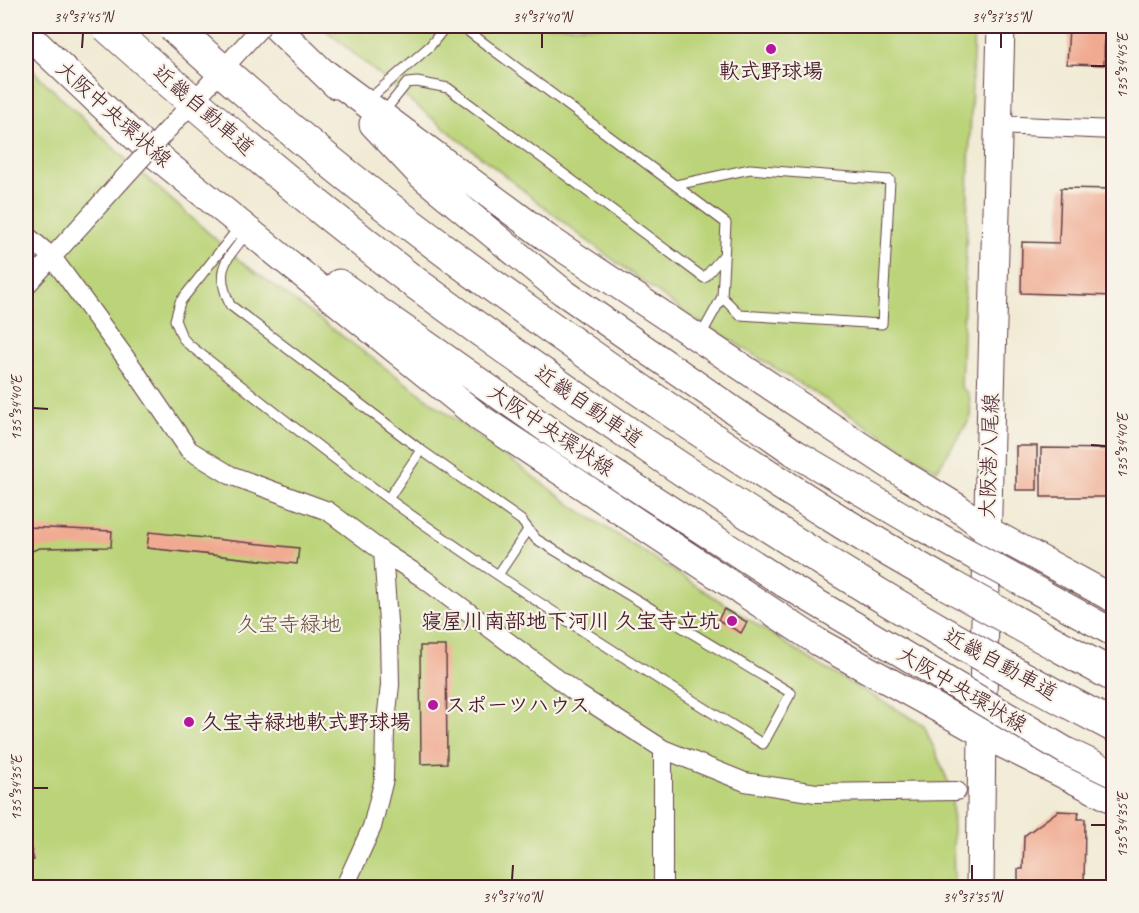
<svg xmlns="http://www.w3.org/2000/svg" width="1139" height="913" viewBox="0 0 1139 913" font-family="Caveat,'Klee One',sans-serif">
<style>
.green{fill:#bbd479;stroke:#827a52;stroke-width:1.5}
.building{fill:#f0aa91}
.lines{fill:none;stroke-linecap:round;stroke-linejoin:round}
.lane-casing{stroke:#633e44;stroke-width:11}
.street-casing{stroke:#633e44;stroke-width:20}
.primary-casing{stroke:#633e44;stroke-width:29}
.lane{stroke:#fff;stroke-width:9}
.street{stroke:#fff;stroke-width:18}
.primary{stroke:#fff;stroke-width:27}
.street-bridge-casing{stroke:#633e44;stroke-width:20;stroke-linecap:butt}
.primary-bridge-casing{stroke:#633e44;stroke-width:29;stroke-linecap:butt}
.highway-bridge-casing{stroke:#633e44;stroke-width:34;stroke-linecap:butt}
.street-bridge{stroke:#fff;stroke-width:18}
.primary-bridge{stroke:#fff;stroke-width:27}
.highway-bridge{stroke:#fff;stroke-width:32}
.ticks{fill:none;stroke:#4a1f2b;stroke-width:2}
.poi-dot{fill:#b5179e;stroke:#f7f3e8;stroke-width:2}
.labels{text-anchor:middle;stroke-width:4.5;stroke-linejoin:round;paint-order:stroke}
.poi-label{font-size:21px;font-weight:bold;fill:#4a1f2b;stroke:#f7f3e8;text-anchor:start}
.street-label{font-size:21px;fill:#4a1f2b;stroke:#f7f3e8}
.park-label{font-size:21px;fill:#664c3e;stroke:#f7f3e8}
.neatline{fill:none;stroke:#4a1f2b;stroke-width:2}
.ticks-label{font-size:15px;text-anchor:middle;fill:#4a1f2b}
</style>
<rect width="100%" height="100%" fill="#f7f3e8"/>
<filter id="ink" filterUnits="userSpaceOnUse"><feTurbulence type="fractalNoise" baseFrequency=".0167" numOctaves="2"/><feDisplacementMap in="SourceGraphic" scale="12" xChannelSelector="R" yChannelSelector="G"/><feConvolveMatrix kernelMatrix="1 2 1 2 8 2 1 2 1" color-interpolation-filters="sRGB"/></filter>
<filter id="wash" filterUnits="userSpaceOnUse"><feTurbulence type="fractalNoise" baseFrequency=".008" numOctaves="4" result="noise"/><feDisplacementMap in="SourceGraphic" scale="24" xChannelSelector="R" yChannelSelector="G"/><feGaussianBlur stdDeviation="1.35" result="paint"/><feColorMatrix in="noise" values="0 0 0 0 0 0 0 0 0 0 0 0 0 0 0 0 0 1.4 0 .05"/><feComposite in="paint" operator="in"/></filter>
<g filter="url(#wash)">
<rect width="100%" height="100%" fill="#f1ebd5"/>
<path class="green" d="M321,26H974L961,387L969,394L971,417L937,470L721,334L695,320L581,236L408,99Z
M26,64L119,153L239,260L577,509L821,666L924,725L952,791L954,887H26Z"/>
<g id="blocks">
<path class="building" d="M1069,26H1105L1104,65L1067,64Z
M1061,188L1114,189V296L1021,293L1022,242L1059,243Z
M1016,446H1037V490H1016Z
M1041,448L1114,449V497H1041Z
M26,527L112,531L111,547L40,548L26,553Z
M149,532L299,548L297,564L147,548Z
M724,609L747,622L741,633L718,620Z
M420,646H446L447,763L421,764Z
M1058,811L1079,812L1078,819H1085L1084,888H1034V885H1018V869H1023L1024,836Z
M26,832L34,860L26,862Z"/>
</g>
</g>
<g filter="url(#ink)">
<use href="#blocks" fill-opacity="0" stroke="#633e44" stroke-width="1.5"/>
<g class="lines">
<g class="lane-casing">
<path id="lane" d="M461,26L726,223L722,297L700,337
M367,101L430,46L446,26
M383,113L407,83L417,82L448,88L704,278L724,255
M676,185L750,169L890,180L882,324L740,315L722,297
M240,226L180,302L175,320L182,337L188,344C255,396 321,450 390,500C511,587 636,666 763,744L791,693L536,539L521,520L421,450L230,305C214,268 225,262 247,233
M388,499L421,450
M498,575L528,530"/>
</g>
<g class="street-casing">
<path id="street" d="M997,125L1114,130
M26,235L52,257L133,368L189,450L230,475L328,511L383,552L423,578L579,695L663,749L745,782L816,793L957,791
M26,286L120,182
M663,749V888
M344,888L372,827L384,779L385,730L390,685L389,636L383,552"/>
</g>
<g class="primary-casing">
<path id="primary" d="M275,26L336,85
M26,33L148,149L162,159
M325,73L546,237L906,476L957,507L987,530L1114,599
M373,124L421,175L563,292L795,453
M148,149L480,418L818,642L1004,745L1114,800
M339,283L564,441L785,584
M980,888L982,733L1001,26"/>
</g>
<use href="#lane" class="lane"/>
<use href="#street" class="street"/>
<use href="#primary" class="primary"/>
<g class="street-bridge-casing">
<path id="street-bridge" d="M120,182L262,26"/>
</g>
<g class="primary-bridge-casing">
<path id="primary-bridge" d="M795,453L916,524L1114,633
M785,584L1066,751L1114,774"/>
</g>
<g class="highway-bridge-casing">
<path id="highway-bridge" d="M107,26C179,91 253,153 328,214C355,235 382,258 410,279C490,338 571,395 653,450C801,550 954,644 1114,726
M173,26C281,127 398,218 518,304C624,380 732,454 843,523C931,577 1023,626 1114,676"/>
</g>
<use href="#street-bridge" class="street-bridge"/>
<use href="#primary-bridge" class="primary-bridge"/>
<use href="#highway-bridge" class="highway-bridge"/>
</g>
</g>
<path class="ticks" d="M82,48L83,33M542,48V33M1001,48V33M1091,66H1106M33,408L48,409M1091,445L1106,446M33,788H48M1091,825H1106M512,880L513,865M972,880V865"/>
<g class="poi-dot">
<circle cx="771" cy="49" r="6"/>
<circle cx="732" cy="621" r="6"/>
<circle cx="433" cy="705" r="6"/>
<circle cx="189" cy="722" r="6"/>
</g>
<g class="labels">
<g class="poi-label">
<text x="771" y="78" text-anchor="middle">軟式野球場</text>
<text x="720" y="628" text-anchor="end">寝屋川南部地下河川 久宝寺立坑</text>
<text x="445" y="712">スポーツハウス</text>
<text x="201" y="729">久宝寺緑地軟式野球場</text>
</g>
<g class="street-label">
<text transform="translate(204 110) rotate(41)" y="7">近畿自動車道</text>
<text transform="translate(114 114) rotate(42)" y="7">大阪中央環状線</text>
<text transform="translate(589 406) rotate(35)" y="7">近畿自動車道</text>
<text transform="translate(551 430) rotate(34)" y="7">大阪中央環状線</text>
<text transform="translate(989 456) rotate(-88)" y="7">大阪港八尾線</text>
<text transform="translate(1001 664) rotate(29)" y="7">近畿自動車道</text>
<text transform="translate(962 689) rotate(31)" y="7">大阪中央環状線</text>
</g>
<g class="park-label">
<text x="289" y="631">久宝寺緑地</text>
</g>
</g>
<rect width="1139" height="913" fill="none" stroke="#f7f3e8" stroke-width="66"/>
<rect x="33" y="33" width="1073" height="847" class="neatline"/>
<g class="ticks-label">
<text x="83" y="22">34°37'45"N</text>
<text x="542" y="22">34°37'40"N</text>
<text x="1001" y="22">34°37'35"N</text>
<text transform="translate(1122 66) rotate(-90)" y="5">135°34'45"E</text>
<text transform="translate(16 408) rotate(-90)" y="5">135°34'40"E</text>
<text transform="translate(1122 446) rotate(-90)" y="5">135°34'40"E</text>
<text transform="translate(16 788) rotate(-90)" y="5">135°34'35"E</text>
<text transform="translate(1122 825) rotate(-90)" y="5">135°34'35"E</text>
<text x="512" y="902">34°37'40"N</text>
<text x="972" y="902">34°37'35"N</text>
</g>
</svg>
